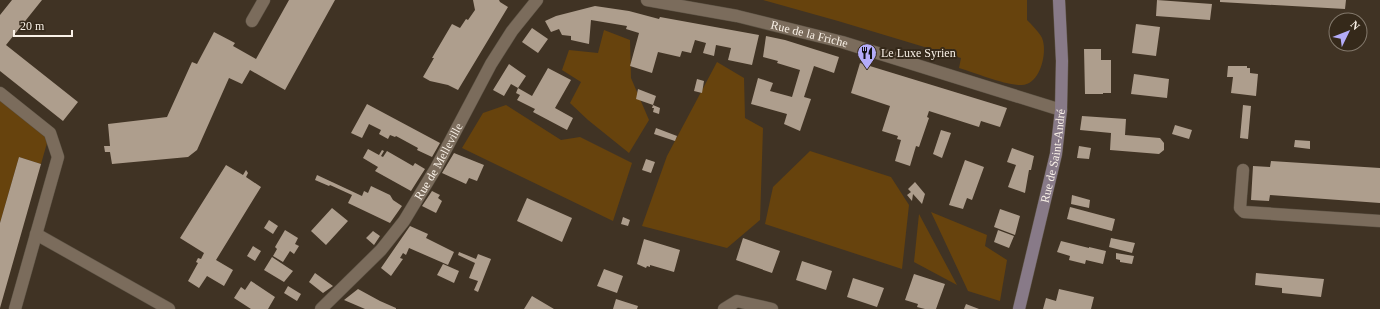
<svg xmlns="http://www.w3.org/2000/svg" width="1380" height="309" viewBox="0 0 1380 309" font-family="'Times New Roman',serif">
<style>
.green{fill:#67430d}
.building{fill:#ae9e8d}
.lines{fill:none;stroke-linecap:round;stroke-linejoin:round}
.lane-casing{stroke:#5d5345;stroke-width:13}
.street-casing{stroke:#5d5345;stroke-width:13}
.secondary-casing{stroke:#5d5345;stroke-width:13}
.lane{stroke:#7b6c5c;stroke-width:12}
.street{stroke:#7b6c5c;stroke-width:12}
.secondary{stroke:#887a88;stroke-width:12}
.labels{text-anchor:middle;stroke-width:4;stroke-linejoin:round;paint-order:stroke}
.street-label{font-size:12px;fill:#f9f1e7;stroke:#35291a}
.poi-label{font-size:12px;fill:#f9f1e7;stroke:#35291a;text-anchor:start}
</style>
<rect width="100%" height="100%" fill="#403324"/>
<path class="green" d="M763,0H1027V20C1031,24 1040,33 1042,38C1048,52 1040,86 1021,85C1004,85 976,73 959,68L961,58L838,21Z
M604,30L630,40L631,78L649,120L629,153L588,120L570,103L581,82L562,70L569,50L598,53Z
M717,62L744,78L745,118L763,128L760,220L727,248L642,226L667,156Z
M0,100L44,133L47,143L41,164L19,157L0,223Z
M506,105L561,140L580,137L632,163L613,221L462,148L483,113Z
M810,151L891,177L909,205L902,269L765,224L773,187Z
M931,212L987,235L985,246L1007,260L1000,301L968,291Z
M919,214L957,285L914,262Z"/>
<path class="building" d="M12,0H42L6,45L78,102L63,121L0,71V15Z
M289,0H335L285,90L250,70L242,84L229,78L197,150L188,157L112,164L110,152H105L104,146H110L108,124L167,117L192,62L197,64L214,32L235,43L233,46L256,59Z
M473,0H499L500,2L508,7L458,90L448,85L430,81L423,77L434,58H432L452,24L460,28L466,19L468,20L475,10Z
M1157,0L1212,4L1210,20L1156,16Z
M1220,0H1346L1345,9L1220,2Z
M595,6L629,11L659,19L660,17L759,35L752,65L728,60L731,48L716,45L714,56L703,53L706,43L695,40L691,53L682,51L680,57L658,52L652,73L630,66L639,33L626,29L627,26L591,20L589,44L571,40V36L562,35L559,29L551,32L545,21L556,16Z
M1136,24L1160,27L1156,56L1132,53Z
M532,28L548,39L538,53L522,42Z
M766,36L785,40L839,57L834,73L814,66L804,97L811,99L800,131L784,124L787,114L751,104L758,78L773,83L770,91L792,97L800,70L777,63L778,61L763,57Z
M1084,49H1101V60H1111V93H1103V94H1085Z
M860,63L1007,108L1000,127L981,121L979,127L929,111L927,117L929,118L919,147L916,146L910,166L895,161L901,140L897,139L898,136L882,131L890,106L851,93Z
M509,64L526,76L518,88L511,84L504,96L493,90Z
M1228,66H1247V68H1250V73L1258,74L1256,96L1231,93L1233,77H1227Z
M548,68L571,80L555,108L573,118L567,130L533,112L535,109L517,100L520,95L516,93L518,88L532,96Z
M1134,74L1169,79L1167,98L1131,94Z
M697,79L704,81L702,93L694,91Z
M638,89L656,96L653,105L636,99Z
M367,104L440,143L432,157L417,150L418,148L396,136L395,137L390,135L388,139L379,134L381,130L369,124L362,138L351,133Z
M653,105L660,108L659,114L653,112L654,108H652Z
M1243,105L1251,106L1248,139L1240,138Z
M1082,116L1126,119L1125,135L1160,138L1164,143V150L1159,154L1110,150L1111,133L1080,130Z
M1175,125L1192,130L1189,139L1172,134Z
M656,128L677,136L675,141L654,134Z
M941,130L951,133L942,158L933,154Z
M1295,140L1310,141V149L1294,147Z
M1079,146L1091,148L1089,159L1077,158Z
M1012,148L1034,156L1031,170H1029L1025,193L1008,187L1016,165L1007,162Z
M368,149L379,155L382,150L384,151L381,156L383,157L387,151L413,166L415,163L425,169L411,191L375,171L378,167L363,158Z
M454,153L484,165L477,181L469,178L466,184L442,173Z
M19,157L41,164L0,308V223Z
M646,159L655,162L651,173L642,170Z
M965,160L984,167L972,200L967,198L963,209L949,205Z
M1271,161L1380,168V203L1270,195L1269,201L1251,200L1253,166L1270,167Z
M226,165L243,175L246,170L248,173L246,177L261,187L216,260L233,270L224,286L207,276L199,288L188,281L198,263L196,262L198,258L201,259L204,253L180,238Z
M317,175L362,196L364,191L368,193L371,186L390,195L393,200L402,206L390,223L348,203L352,195L330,185L329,186L315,180Z
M915,182L925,194L922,204L913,194L912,201L907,195L911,192L908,189Z
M432,191L440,195L438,198L442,201L436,213L422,206Z
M1072,195L1090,200L1089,208L1071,204Z
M527,198L572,218L562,242L517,221Z
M1070,207L1115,219L1112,231L1067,219Z
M332,208L348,221L326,245L311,231Z
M1000,209L1020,216L1015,235L994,227Z
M623,217L630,220L628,226L621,224Z
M269,220L278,226L273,234L264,228Z
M410,226L428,234L426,238L454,252L448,265L409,248L406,255L403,253L400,258L403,259L391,276L381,268Z
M285,230L298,238L295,244L299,246L294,254L290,251L283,262L273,256L277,249L275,247Z
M998,230L1014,236L1009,248L994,242Z
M373,231L380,236L374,245L366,238Z
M743,238L780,251L772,273L736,260Z
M1111,238L1135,243L1132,253L1109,247Z
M644,239L680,250L674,272L650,265V267L647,266L646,268L637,264Z
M1061,241L1089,248V247L1106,251L1103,264L1086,260L1085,264L1069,260L1070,256L1057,252Z
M253,246L261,251L255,261L247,256Z
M459,252L476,259L478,254L491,259L478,292L474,290L478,281L469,278L475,263L458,255Z
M1116,253L1134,256L1132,264L1120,262V260L1116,259Z
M272,257L293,271L284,282L264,270Z
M802,261L832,271L826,290L796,280Z
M443,264L459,271L454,283L437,275Z
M604,269L623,276L617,293L597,286Z
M315,273L333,286L323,293L309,282Z
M1256,273L1324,279L1321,297L1282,293V288L1255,285Z
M914,274L945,284L936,309H925L917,307L918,304L905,300Z
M853,278L884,288L877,307L847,297Z
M251,281L275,297L268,309H251L234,298L241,287L245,290Z
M288,286L301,294L297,301L284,293Z
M358,289L380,301L396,308V309H365L344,300Z
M1059,289L1094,297L1091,309H1043L1046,298L1056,301Z
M532,296L554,309H524Z
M616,299L638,306L637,309H613Z
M966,304L979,309H964Z"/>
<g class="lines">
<g class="lane-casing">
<path id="lane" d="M1243,170L1240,208L1244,212L1380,221
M36,234L169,309"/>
</g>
<g class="street-casing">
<g id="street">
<path id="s1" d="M647,0L737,16L842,42L1061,110"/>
<path d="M252,21L264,0"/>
<path d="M0,93L50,133L58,157L15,309"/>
<path id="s2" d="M321,309L381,250L404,221L436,168L491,64L512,31L537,0"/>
<path d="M724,309L737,301L772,309"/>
</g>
</g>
<g class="secondary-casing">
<g id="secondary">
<path id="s3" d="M1019,309L1056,154L1061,110L1062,61L1059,0"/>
</g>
</g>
<use href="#lane" class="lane"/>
<use href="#street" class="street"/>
<use href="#secondary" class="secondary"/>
</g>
<defs>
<g id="restaurant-pin" transform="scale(1)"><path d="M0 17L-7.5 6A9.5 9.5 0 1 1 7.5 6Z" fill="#b4acf9" stroke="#35291a"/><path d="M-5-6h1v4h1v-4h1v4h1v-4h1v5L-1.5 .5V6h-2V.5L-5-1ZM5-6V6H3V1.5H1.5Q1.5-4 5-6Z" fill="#111"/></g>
</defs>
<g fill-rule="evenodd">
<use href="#restaurant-pin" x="867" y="53"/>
</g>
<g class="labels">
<g class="street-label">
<text dy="4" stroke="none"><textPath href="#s1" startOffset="166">Rue de la Friche</textPath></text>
<text dy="4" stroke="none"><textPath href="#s3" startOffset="157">Rue de Saint-André</textPath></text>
<text dy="4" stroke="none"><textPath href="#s2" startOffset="190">Rue de Melleville</textPath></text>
</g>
<g class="poi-label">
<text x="881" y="57">Le Luxe Syrien</text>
</g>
</g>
<g transform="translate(1348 32) rotate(47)"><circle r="19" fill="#35291a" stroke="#83796c"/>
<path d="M0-3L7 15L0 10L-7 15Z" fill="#b4acf9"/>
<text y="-6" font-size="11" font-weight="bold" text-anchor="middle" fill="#f9f1e7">N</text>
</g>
<path d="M14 30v6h58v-6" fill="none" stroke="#f9f1e7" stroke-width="2"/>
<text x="20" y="30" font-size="12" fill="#f9f1e7" stroke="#35291a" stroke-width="3" paint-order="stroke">20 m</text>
</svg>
